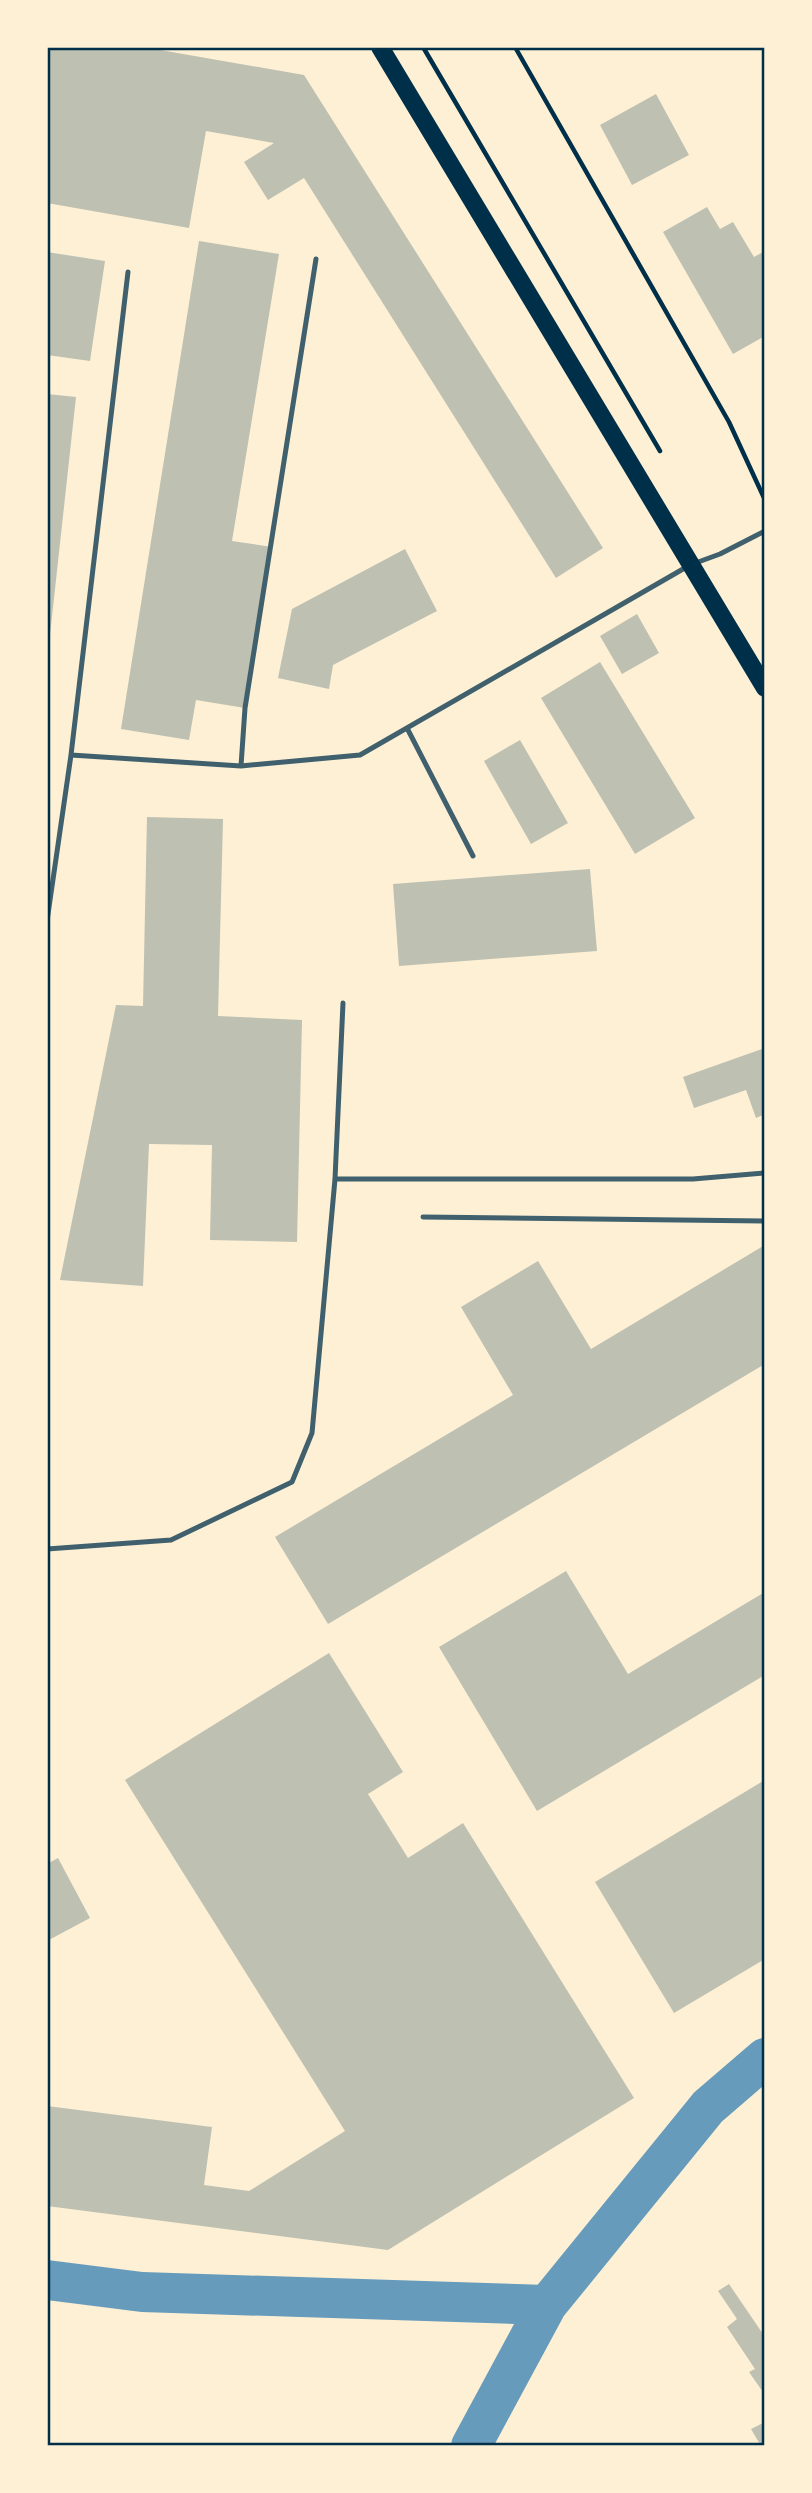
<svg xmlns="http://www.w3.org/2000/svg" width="812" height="2493" viewBox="0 0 812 2493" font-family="Karla,sans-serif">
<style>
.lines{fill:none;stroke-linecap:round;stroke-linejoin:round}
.canal{stroke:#669bbc;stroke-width:40}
.building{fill:#bec0b2}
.path{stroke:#003049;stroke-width:4.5}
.service{stroke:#3f606c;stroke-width:5}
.primary{stroke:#003049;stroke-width:18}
.neatline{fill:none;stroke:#003049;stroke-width:2.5}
</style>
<rect width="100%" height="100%" fill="#fdf0d5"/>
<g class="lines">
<path class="canal" d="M47,2280L142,2292L547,2305
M471,2446L547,2305L708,2107L765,2058"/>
</g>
<path class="building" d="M47,47H143L304,75L603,548L556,578L304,178L268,200L244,162L274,143L206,131L189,228L47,203Z
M656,94L689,155L632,185L600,125Z
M707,207L720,229L733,222L754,257L765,251V336L733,354L663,232Z
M199,241L279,254L232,541L272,547L245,708L196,700L189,740L121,729Z
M47,252L105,261L90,361L47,355Z
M47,394L76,397L49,644H47Z
M405,549L437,611L333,665L329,689L278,678L292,609Z
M637,614L659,653L622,674L600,636Z
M600,662L695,818L635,854L541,698Z
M520,740L568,823L531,844L484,761Z
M147,817L223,819L218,1016L302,1020L297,1242L210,1240L212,1145L149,1144L143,1286L60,1280L116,1005L143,1006Z
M590,869L597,951L399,966L393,884Z
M765,1048V1114L756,1118L746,1090L694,1108L683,1077Z
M765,1245V1364L328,1624L275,1537L513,1395L461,1307L538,1261L591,1349Z
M566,1571L628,1674L765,1592V1675L537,1811L439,1647Z
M329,1653L403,1772L368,1794L408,1858L463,1823L634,2098L388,2250L47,2206V2106L212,2127L204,2185L249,2191L345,2131L125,1780Z
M765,1780V1959L674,2013L595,1882Z
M58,1858L90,1918L47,1941V1864Z
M729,2284L765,2337V2395L749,2372L755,2369L727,2327L737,2319L718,2291Z
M765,2422V2446H761L751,2429Z"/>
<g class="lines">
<path class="path" d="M423,47L660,451
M515,47L729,422L765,500"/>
<path class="service" d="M407,728L473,856
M71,755L241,766L360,755L690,565L720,554L765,531
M241,766L245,708L316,259
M47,921L71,755L128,272
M335,1179H693L765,1173
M423,1217L765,1221
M47,1549L171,1540L292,1482L312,1433L335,1179L343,1003"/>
<path class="primary" d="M380,47L765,688"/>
</g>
<rect width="812" height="2493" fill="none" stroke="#fdf0d5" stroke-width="98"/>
<rect x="49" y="49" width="714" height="2395" class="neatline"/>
</svg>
